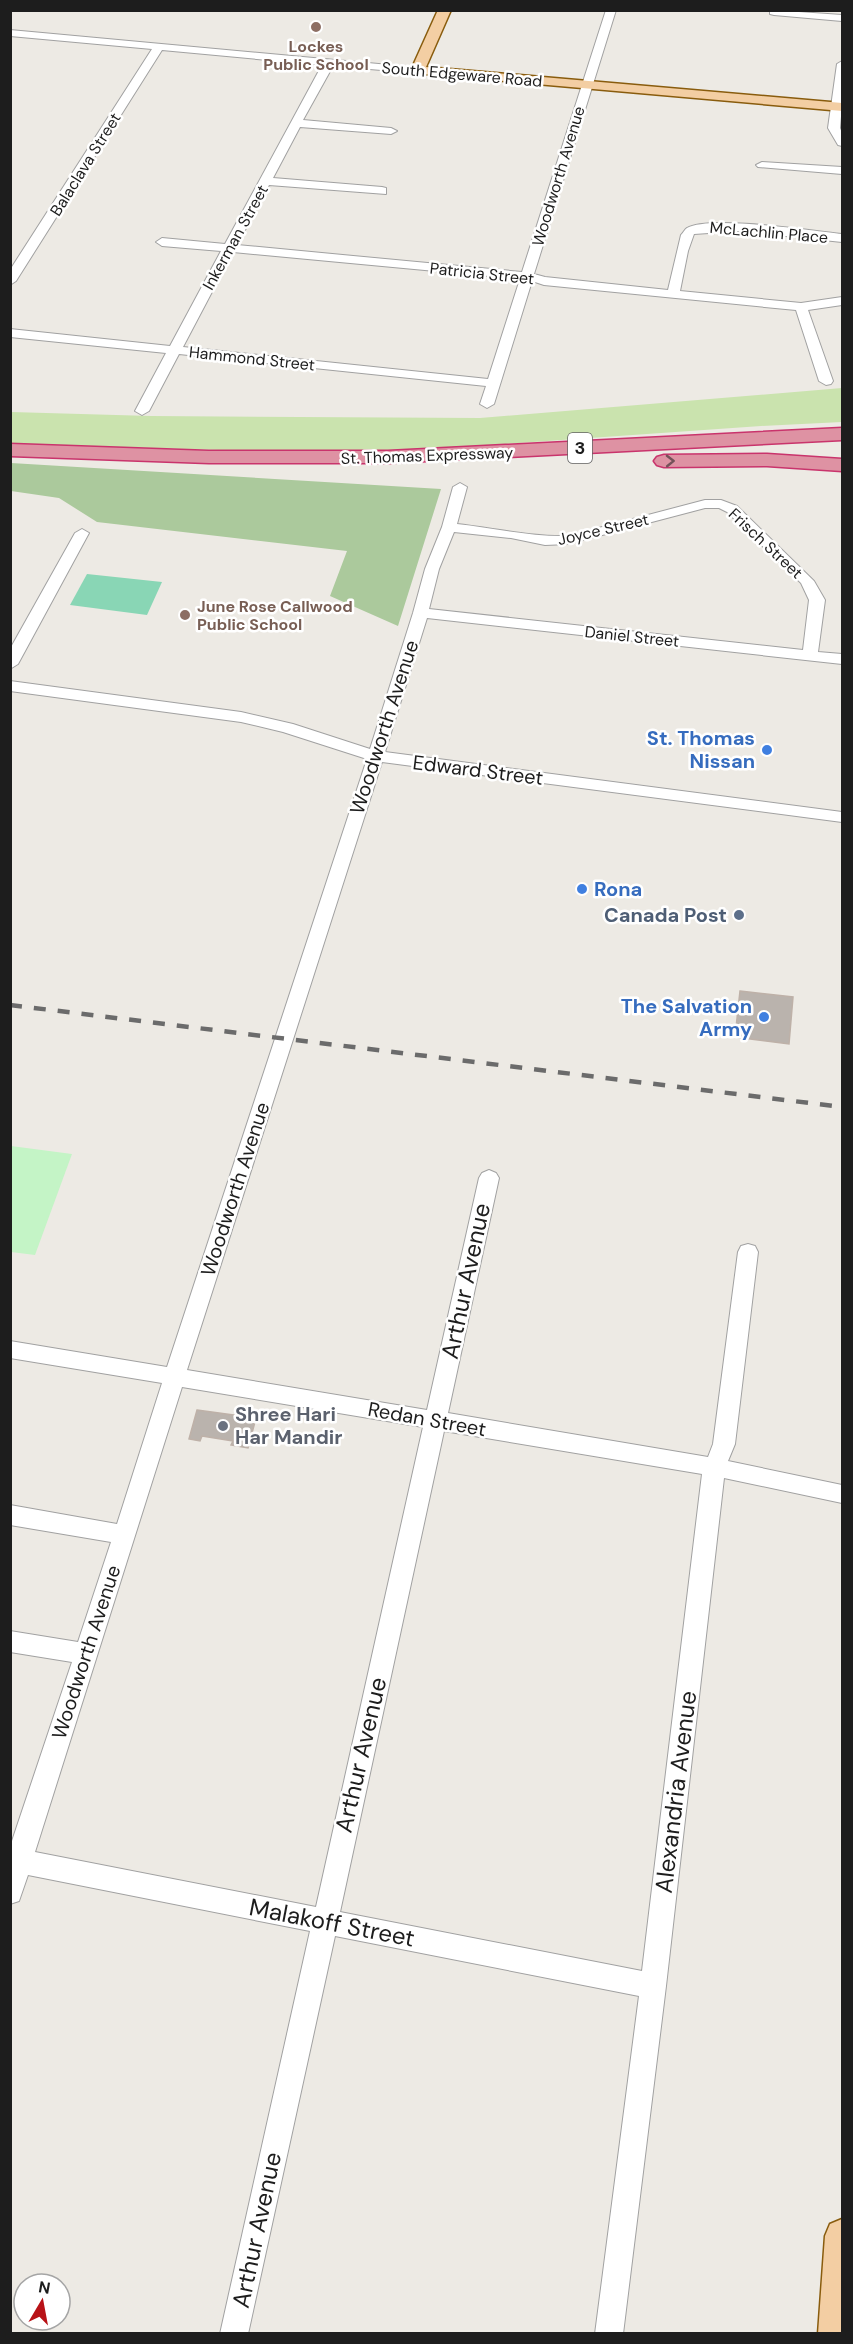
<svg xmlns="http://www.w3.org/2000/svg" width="853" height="2344" viewBox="0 0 853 2344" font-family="'DM Sans',sans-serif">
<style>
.grass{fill:#cae3ae}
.forest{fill:#abc99c}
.park{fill:#c4f4c6}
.pitch{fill:#89d6b5}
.building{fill:#bab3ad;stroke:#beb1a8;stroke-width:1.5}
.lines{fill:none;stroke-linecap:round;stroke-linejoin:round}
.minor-casing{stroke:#a1a1a1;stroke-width:2}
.major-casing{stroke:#895c0d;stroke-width:3}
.highway-casing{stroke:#c9346c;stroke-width:3}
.minor{fill:#fff;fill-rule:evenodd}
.major{fill:#f3cea3;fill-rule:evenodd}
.highway{fill:#de92a3;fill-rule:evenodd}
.rail{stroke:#6b6b6b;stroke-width:4.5;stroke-dasharray:12 12;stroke-linecap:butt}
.oneway{stroke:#745259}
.education-dot{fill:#8d6e63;stroke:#fff;stroke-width:2}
.shop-dot{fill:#3f7fe0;stroke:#fff;stroke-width:2}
.service-dot{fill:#5c6f8a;stroke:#fff;stroke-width:2}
.worship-dot{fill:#6b7280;stroke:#fff;stroke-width:2}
.labels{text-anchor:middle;stroke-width:5;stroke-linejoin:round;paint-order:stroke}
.far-education-label{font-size:16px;font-weight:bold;fill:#785e54;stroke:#fff}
.far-street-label{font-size:16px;fill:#1d1d1d;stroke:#fff}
.shield{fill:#fff;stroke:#616161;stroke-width:1.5}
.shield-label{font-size:18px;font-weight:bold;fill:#1d1d1d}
.street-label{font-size:20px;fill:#1d1d1d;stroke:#fff}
.shop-label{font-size:20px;font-weight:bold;fill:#366cbe;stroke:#fff;text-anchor:end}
.service-label{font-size:20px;font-weight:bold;fill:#4e5e75;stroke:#fff;text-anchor:end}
.worship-label{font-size:20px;font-weight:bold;fill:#5b616d;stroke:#fff;text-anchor:start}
.near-street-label{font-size:24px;fill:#1d1d1d;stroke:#fff}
</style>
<rect width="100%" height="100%" fill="#edeae4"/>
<path class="grass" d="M842,388V422L761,426L407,451L219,450L11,444V412L151,416L480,418Z"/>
<path class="forest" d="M11,463L441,489L398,626L330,596L347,551L97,522L59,498L11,491Z"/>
<path class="park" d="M11,1146L72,1154L35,1255L11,1252Z"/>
<path class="pitch" d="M87,574L162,582L147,615L70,605Z"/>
<path class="building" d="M740,991L793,997L789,1044L735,1037Z
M197,1410L256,1418L248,1448L231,1445L233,1441L202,1436L200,1441L189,1439Z"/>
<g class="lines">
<g class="minor-casing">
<path id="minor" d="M606,10H616L534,274L545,277L668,290L681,235C683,233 685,229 687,228C709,215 813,231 842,234V242L738,231L694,234L688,251L680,291L801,303L842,297V305L808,310L833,381L831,384L826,385L819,381L796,310L544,285L532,281L494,404L487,408L480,404L486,386L179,354L149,411L142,415L135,411L166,353L10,337V329L170,346L221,251L162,246L156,242L162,238L225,244L322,65L162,50L16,281L10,285V270L152,49L10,36V30L422,68V72L418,73L333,66L303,120L391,128L397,131L391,134L300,127L273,178L382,187L386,188V194L269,185L237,245L522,272ZM233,252L520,279L488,379L183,347Z
M770,10L842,15V21L774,15L770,14Z
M842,61V105L840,128L842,133V146L838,145L828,128L837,64Z
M762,162L842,167V174L758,167L756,165Z
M460,483L467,487L457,524C493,528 532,537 568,536L705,500H721L737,506L814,581L825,600L818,652L842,654V664L427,618L385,752L842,812V822L382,762L187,1370L427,1410L479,1178L482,1173L489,1170L496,1173L499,1178L448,1413L708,1457L713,1444L738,1252L741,1246L748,1244L755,1246L758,1252L735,1444L728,1461L842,1485V1503L724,1478L666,1986L623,2334H595L639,1996L335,1936L248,2334H220L310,1931L28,1875L19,1901L10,1904V1847L72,1662L10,1652V1631L78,1642L111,1542L10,1525V1505L117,1524L162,1383L10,1358V1341L167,1367L367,759L283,732L241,722L10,691V681L241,712L293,724L370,749L413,613L425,569L442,527L453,487ZM705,508H719L727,512L801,583L809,600L803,650L429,609L439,569L454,532L511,538L545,545L568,544ZM182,1387L423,1427L316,1907L35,1852ZM444,1431L702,1474L642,1971L340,1912Z
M82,529L89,533L18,664L10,669V649L75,533Z"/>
</g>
<g class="major-casing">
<path id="major" d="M438,10H451L426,67L842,103V111L413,73L411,70Z
M842,2219V2334H818L825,2236L830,2224Z"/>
</g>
<g class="highway-casing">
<path id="highway" d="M842,428V440L388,463H209L10,456V444L209,451H388Z
M767,454L842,459V471L767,466L664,467L657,465L654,461L657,457L664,455Z"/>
</g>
<use href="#minor" class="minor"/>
<use href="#major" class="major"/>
<use href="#highway" class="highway"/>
<path class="rail" d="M10,1005L842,1107"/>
</g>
<defs><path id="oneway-chevron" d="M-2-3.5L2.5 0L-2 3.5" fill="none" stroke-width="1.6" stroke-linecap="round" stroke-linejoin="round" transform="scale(1.5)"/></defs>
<use class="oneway" href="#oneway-chevron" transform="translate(670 461) rotate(-1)"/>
<g class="education-dot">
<circle cx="316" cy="27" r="6"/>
<circle cx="185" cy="615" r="6"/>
</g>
<g class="shop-dot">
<circle cx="767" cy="750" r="6"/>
<circle cx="582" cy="889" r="6"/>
<circle cx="764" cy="1017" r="6"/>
</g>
<circle class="service-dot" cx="739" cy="915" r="6"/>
<circle class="worship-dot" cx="223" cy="1426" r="6"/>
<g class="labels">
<g class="far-education-label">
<text x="316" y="52">Lockes<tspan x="316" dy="18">Public School</tspan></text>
<text x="197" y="612" text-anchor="start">June Rose Callwood<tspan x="197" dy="18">Public School</tspan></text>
</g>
<g class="far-street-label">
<text transform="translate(462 74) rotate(5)" y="6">South Edgeware Road</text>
<text transform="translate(85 164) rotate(-58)" y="6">Balaclava Street</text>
<text transform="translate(558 176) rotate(-73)" y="6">Woodworth Avenue</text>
<text transform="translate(769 232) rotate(5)" y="6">McLachlin Place</text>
<text transform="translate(235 237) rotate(-61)" y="6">Inkerman Street</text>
<text transform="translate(482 273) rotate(6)" y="6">Patricia Street</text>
<text transform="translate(252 358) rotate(6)" y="6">Hammond Street</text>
<text transform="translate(427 455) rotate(-2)" y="6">St. Thomas Expressway</text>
<text transform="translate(603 529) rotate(-13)" y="6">Joyce Street</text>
<text transform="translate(766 543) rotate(43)" y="6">Frisch Street</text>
<text transform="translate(632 636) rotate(6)" y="6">Daniel Street</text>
</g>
<rect class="shield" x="568" y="433" width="24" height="30" rx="4.5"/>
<g class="shield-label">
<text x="580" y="454">3</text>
</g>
<g class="street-label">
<text transform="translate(384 727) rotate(-72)" y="7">Woodworth Avenue</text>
<text transform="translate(478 770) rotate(7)" y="7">Edward Street</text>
<text transform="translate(235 1189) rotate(-72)" y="7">Woodworth Avenue</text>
<text transform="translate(427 1419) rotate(10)" y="7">Redan Street</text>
<text transform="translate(86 1652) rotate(-72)" y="7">Woodworth Avenue</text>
</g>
<g class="shop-label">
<text x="755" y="745">St. Thomas<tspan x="755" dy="23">Nissan</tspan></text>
<text x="594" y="896" text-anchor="start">Rona</text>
<text x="752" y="1013">The Salvation<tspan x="752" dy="23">Army</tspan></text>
</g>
<g class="service-label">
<text x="727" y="922">Canada Post</text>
</g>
<g class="worship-label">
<text x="235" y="1421">Shree Hari<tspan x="235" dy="23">Har Mandir</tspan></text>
</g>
<g class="near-street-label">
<text transform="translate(466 1281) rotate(-78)" y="8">Arthur Avenue</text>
<text transform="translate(361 1755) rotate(-77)" y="8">Arthur Avenue</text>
<text transform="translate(676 1792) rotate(-83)" y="8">Alexandria Avenue</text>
<text transform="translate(332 1923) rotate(11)" y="8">Malakoff Street</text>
<text transform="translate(257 2230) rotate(-78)" y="8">Arthur Avenue</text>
</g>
</g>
<rect width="853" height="2344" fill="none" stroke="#1d1d1d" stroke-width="24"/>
<g transform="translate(42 2302) rotate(10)"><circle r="28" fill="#ffffff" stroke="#a5a5a5" stroke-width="1.5"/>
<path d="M0-4.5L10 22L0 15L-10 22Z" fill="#b81217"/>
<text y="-9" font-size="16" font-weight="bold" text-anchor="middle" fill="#1d1d1d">N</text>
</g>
</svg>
